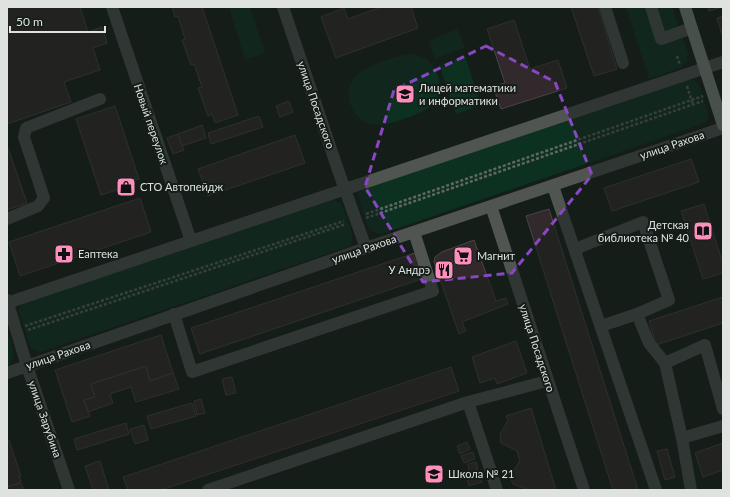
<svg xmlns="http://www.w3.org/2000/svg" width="730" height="497" viewBox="0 0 730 497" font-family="Lato,sans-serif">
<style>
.green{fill:#0d3120}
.building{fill:#32292c;stroke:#4d4346}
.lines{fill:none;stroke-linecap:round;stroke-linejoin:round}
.path{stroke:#616864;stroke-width:2.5;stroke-dasharray:3 2;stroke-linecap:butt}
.minor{stroke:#515552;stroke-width:12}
.major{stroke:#868f8a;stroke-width:12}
.marked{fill:none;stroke:#8a47c4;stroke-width:3;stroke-dasharray:8 5;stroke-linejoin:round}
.labels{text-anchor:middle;stroke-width:4;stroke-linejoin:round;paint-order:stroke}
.poi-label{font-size:11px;fill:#dee3e0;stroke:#151d19;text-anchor:start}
.street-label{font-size:11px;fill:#dee3e0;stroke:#151d19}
</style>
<rect width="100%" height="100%" fill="#151d19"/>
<path class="green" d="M229,7H250L265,53L245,60Z
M626,7H672L688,53L687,61L682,67L649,79Z
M458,29L465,48L435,59L428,41Z
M411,54C416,55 421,56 426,59C440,68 445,92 432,105C424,113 390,125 378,125C354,126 340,95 355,77C365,65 396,56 411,54Z
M465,56L481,105L456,114L439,64Z
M688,79L694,80L699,85L708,113V119L705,123L381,234C376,233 372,232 369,228C365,222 358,198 359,191L364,188Z
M332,199L341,204C345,215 357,234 350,246L41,352L31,348L18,309L23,303Z
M7,330C11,341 19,359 7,367Z"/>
<path class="building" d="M7,7H80L88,32L102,27L107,43L93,48L100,70L64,82L71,102L7,124Z
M172,7H202L238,115L215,123L212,114L208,116L198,88L202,87L194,64L191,65L182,40L185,39L178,16L175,17Z
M381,7H411L418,28L336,58L321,17L344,8L348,19Z
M571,7H598L617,69L594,76Z
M708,7H722L709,11Z
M723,16V38L717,18Z
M514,20L530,69L558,60L567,88L501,109L493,86L505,83L487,29Z
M289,101L293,112L280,117L276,106Z
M115,106L139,179L125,184L126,187L101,195L76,119Z
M259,116L263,127L211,144L208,133Z
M202,125L206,138L182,146L178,134Z
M178,134L184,150L173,154L167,138Z
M295,135L305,163L208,196L198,169Z
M7,145L27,203L7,210Z
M691,159L699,182L612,211L604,188Z
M140,198L151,232L20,276L9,242Z
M704,204L723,264V273L703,279L681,211Z
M549,209L638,490H613L526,216Z
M474,240L496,301L506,298L508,304L462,322L466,331L459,334L434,262L435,257L442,252Z
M415,253L424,278L200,354L191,328Z
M723,297V323L656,345L649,321Z
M161,335L173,373L150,381L146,366L91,384L95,397L84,400L90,416L72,422L55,370Z
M516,341L527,373L497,384L495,378L480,383L472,357Z
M146,366L150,381L173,373L179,389L136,402L131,387L110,394L113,403L88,412L84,400L95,397L91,384Z
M451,367L459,391L161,490H128L123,477Z
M232,377L236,393L226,395L222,379Z
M201,399L205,413L197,415L194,401Z
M192,403L196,416L151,429L147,416Z
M531,408L556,490H529L513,484L510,476L520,461L517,451L501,443L500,434L508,421L506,416Z
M126,423L129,434L77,450L74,439Z
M144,425L148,440L135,444L130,429Z
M7,440H9L21,476H19L21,482L7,487Z
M467,442L470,449L460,454L457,446Z
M723,443V470L703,477L695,453Z
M667,449L675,477L665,480L657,451Z
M473,452L475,459L464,463L461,456Z
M100,461L109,490H93L85,466Z
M476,462L478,469L469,472L468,464Z
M479,472L482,482L469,486L466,475Z
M21,483L24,490H7V487Z"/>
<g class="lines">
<path class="path" d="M677,56L680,65
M687,86L693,105
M366,214L703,96
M366,218L703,101
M25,326L344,221
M28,330L346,224"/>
<path class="minor" d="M112,7L191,241
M283,7L338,170L366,248
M605,7L623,63
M651,7L661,39L692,28
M553,186L656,490
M491,206L584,490
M7,219L38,206L44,198L24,137L26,128L100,99
M575,249L643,222L669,300L637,314L601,326
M7,300L27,366L69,490
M7,303L723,62
M174,314L192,372L433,291L414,232
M637,314L649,343L665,363L682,438L691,490
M665,363L705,345L723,409
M7,373L366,248L723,128
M682,438L723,426
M208,490L468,402
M497,490L468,402L547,381"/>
<path class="major" d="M685,7L723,125"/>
</g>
<path d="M0 0H730V497H0ZM486,46L555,82L592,175L512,273L423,282L365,187L394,90Z" fill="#151d19" fill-opacity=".55" fill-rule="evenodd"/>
<path class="marked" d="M486,46L555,82L592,175L512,273L423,282L365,187L394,90Z"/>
<defs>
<g id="school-square" transform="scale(1)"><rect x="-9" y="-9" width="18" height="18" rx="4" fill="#fe8ebb" stroke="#151d19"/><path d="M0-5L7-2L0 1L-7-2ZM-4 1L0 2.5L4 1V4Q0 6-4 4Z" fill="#111"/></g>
<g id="shop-square" transform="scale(1)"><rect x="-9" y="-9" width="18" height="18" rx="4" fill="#fe8ebb" stroke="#151d19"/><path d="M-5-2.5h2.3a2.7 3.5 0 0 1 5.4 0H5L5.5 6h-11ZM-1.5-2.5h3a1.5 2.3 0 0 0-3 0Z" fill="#111"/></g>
<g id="library-square" transform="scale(1)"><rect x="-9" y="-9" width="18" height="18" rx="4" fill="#fe8ebb" stroke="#151d19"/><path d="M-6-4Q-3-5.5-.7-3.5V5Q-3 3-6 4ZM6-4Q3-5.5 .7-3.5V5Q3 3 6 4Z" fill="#111"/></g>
<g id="pharmacy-square" transform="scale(1)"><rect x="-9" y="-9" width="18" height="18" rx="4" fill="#fe8ebb" stroke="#151d19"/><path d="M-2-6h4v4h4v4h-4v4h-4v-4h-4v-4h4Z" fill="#111"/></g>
<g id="supermarket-square" transform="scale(1)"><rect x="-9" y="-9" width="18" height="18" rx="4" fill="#fe8ebb" stroke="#151d19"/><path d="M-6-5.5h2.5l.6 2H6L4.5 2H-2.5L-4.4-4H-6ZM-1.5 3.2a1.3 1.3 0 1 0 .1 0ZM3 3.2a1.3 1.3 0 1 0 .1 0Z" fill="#111"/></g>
<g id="restaurant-square" transform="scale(1)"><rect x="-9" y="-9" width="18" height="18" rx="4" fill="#fe8ebb" stroke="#151d19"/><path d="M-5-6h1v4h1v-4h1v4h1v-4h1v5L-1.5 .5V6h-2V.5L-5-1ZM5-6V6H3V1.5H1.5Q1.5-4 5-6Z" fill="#111"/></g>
</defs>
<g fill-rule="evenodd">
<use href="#school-square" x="405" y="94"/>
<use href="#shop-square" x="126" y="187"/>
<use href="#library-square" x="703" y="231"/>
<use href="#pharmacy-square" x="64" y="254"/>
<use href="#supermarket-square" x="463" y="256"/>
<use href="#restaurant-square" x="444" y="270"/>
<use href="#school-square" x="434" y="474"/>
</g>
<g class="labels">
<g class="poi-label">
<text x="419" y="92">Лицей математики<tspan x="419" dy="13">и информатики</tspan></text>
<text x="140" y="191">СТО Автопейдж</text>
<text x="689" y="229" text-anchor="end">Детская<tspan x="689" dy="13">библиотека № 40</tspan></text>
<text x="78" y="258">Еаптека</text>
<text x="477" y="260">Магнит</text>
<text x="430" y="274" text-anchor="end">У Андрэ</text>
<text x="448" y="478">Школа № 21</text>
</g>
<g class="street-label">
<text transform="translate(316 105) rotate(71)" y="4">улица Посадского</text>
<text transform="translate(151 124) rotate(71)" y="4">Новый переулок</text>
<text transform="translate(672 145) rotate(-19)" y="4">улица Рахова</text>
<text transform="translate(364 249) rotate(-19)" y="4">улица Рахова</text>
<text transform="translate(537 348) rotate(72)" y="4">улица Посадского</text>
<text transform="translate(58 355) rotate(-19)" y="4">улица Рахова</text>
<text transform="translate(45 419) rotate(71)" y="4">улица Зарубина</text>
</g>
</g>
<rect width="730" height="497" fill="none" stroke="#dee3e0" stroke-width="16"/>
<path d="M10 26v6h95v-6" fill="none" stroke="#dee3e0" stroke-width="2"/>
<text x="16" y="26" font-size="12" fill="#dee3e0" stroke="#151d19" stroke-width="3" paint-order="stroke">50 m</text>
</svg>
